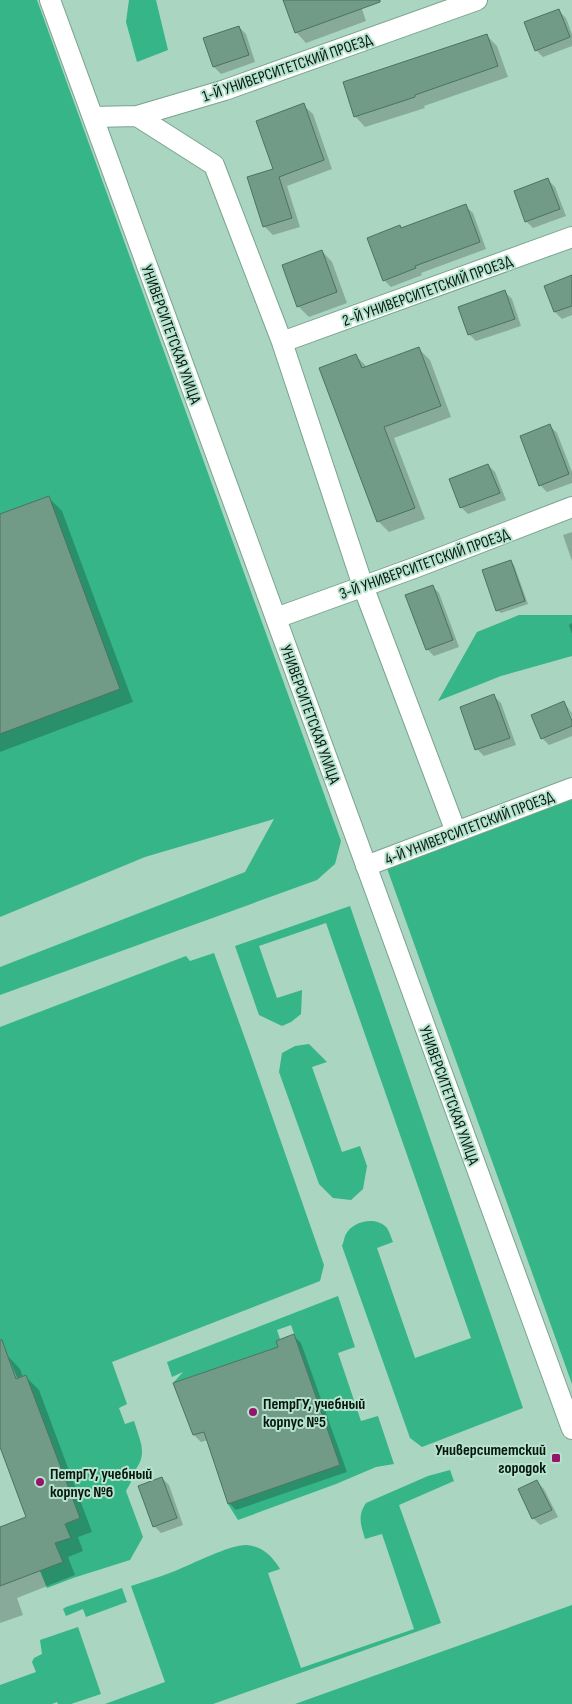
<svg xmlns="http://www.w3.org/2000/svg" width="572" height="1704" viewBox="0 0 572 1704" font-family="'Sofia Sans Condensed',sans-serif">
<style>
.green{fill:#35b588}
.shadow{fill:#0003}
.building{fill:#719b87;stroke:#4b7362}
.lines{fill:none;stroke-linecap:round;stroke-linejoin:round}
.minor-casing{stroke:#79a390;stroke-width:22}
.minor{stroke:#fff;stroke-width:20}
.poi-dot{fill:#95156d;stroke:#b6e2ce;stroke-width:2}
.labels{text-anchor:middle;stroke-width:4;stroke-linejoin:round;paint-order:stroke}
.street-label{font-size:16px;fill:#061710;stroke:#b6e2ce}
.poi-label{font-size:16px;font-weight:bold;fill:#061710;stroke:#b6e2ce;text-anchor:start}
</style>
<rect width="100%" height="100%" fill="#a9d5c1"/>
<path class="green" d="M0,0H37L341,841L335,864L317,880L0,995V967L245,872L274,819L145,857L0,917Z
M129,0H156L168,50L137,62L126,22Z
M519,615H572V656L501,676L438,701L477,632Z
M572,788V1384L384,860Z
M350,906L523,1408L422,1447L410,1438L342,1246C344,1242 344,1237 346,1234C353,1221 375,1216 386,1227C389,1230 391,1237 393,1242L377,1248L415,1358L471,1338L326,923L259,946L277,998L302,990L301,1014L291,1022L282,1026L259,1015L235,946Z
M214,953L248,1047L324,1265L320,1281L112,1362L127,1404L119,1408L125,1424L134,1421C142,1447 149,1456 129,1478L131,1482L126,1491L143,1537L130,1560L73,1578L47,1588L40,1571L62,1562L55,1543L70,1538L65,1524L80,1518L26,1375L17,1378L7,1354L0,1357V1027L186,956L190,961Z
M309,1044L327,1062L312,1067L342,1152L360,1146L367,1166L363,1189L351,1200L333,1198L319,1184L279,1072L282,1053L295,1046Z
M338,1296L355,1347L338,1353L361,1421L378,1416L394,1464L376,1467L336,1484L238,1520L228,1504L340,1465L291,1325L277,1330L280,1339L276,1341L278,1347L173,1383L183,1372L172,1377L167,1362Z
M450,1470L454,1481L399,1505L441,1623L213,1704H105L165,1682L131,1586C145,1581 160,1577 175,1571C193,1564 228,1545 247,1545C262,1546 273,1557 280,1569L268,1573L301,1668L414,1629L382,1534L365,1539C361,1525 357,1516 366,1503L428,1476Z
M122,1588L127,1602L86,1617L83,1609L66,1616L63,1609L66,1607Z
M572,1605V1704H295Z
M78,1627L101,1694L71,1704H58L57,1702L52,1704H0V1685L36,1672L32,1662L34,1658L42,1654L40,1640Z"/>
<path class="shadow" d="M286,0H359L366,21L306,43L296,32Z
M559,11L566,18L572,34V46L543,57L536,50Z
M239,27L246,34L255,62L221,74L214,67Z
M487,36L497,46L508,77L424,106L425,108L365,127L355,116Z
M303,105L313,114L332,169L287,186L300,227L273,235L264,226L275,170Z
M548,180L555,187L566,216L533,228L526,221Z
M465,206L473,213L486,249L421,273L422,275L391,287L384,280L400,226L403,229Z
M322,251L332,262L347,303L309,317L298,306Z
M572,277V315L562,319L555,312Z
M505,292L512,299L521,326L476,341L469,334Z
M419,349L430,360L451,417L394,438L425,519L389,532L378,521L356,356L367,367Z
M550,426L557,433L572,472V483L547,492L540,485Z
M488,465L495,472L506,500L468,514L461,507Z
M48,497L62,511L133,702L0,752V516Z
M572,532V561L563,535Z
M511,562L514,565L528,604L501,613L497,610Z
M432,586L439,593L459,647L434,656L427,649Z
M572,623V634L569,625Z
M494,696L501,703L516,745L484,756L477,749Z
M564,703L572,713V718L569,710H566L572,724V736L549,745L542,738Z
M294,1336L301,1343L347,1472L236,1510L229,1503L208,1440L201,1442L194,1435L279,1348Z
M7,1355L20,1369L23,1377L25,1376L39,1390L92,1532L78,1537L83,1551L68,1557L75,1575L17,1598L23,1615L0,1623V1529L28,1518L0,1443V1358Z
M162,1478L169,1485L183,1525L161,1533L154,1526Z
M537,1482L544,1489L558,1517L540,1525L533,1518Z"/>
<path class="building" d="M283,0H380V2L295,33Z
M559,9L570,37L535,51L524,22Z
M239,26L249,55L213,67L203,38Z
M487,34L498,66L415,95V97L354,117L343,82Z
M304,103L324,160L279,177L292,218L263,227L247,177L273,169L256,121Z
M548,178L560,209L525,222L514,191Z
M466,204L480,242L415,266L416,268L383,281L367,238L400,225L401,228Z
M322,250L337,292L297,307L282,265Z
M572,275V306L554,312L544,286Z
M505,290L515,319L468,335L458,307Z
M419,347L441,406L384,427L415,508L377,522L319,368L356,354L362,368Z
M550,424L569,474L539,486L520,436Z
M488,464L500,493L460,508L449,479Z
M49,496L120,689L0,734V514Z
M511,560L525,601L496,611L482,570Z
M433,585L453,640L426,650L405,595Z
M494,694L510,738L475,750L460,707Z
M564,701L572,721V726L541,739L531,715Z
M294,1334L340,1465L228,1504L204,1432L193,1435L173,1383L278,1347L276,1341Z
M0,1340H2L16,1379L26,1375L80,1518L65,1524L71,1538L55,1543L63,1562L0,1586V1527L26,1517L0,1447Z
M162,1477L177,1518L153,1527L138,1486Z
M537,1480L552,1510L532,1519L518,1489Z"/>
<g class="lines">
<g class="minor-casing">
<path id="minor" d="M50,0L572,1429
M137,116L214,165L282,342L363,586L456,832
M93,117L137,116L225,90L477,0
M282,342L572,237
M276,618L414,568L572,507
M366,866L572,788"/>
</g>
<use href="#minor" class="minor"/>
</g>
<g class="poi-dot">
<circle cx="253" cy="1412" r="5"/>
<rect x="551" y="1453" width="10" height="10" rx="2.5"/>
<circle cx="40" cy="1482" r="5"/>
</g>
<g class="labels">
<g class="street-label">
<text transform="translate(287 67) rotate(-19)" y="6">1-Й УНИВЕРСИТЕТСКИЙ ПРОЕЗД</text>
<text transform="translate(427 290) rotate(-20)" y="6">2-Й УНИВЕРСИТЕТСКИЙ ПРОЕЗД</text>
<text transform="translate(172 334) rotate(70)" y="6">УНИВЕРСИТЕТСКАЯ УЛИЦА</text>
<text transform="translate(424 563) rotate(-20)" y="6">3-Й УНИВЕРСИТЕТСКИЙ ПРОЕЗД</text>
<text transform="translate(311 714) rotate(70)" y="6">УНИВЕРСИТЕТСКАЯ УЛИЦА</text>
<text transform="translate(469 827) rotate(-21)" y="6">4-Й УНИВЕРСИТЕТСКИЙ ПРОЕЗД</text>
<text transform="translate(450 1095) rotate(70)" y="6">УНИВЕРСИТЕТСКАЯ УЛИЦА</text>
</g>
<g class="poi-label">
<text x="263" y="1409">ПетрГУ, учебный<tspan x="263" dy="18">корпус №5</tspan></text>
<text x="546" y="1455" text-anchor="end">Университетский<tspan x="546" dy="18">городок</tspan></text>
<text x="50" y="1479">ПетрГУ, учебный<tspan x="50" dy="18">корпус №6</tspan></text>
</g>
</g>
</svg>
